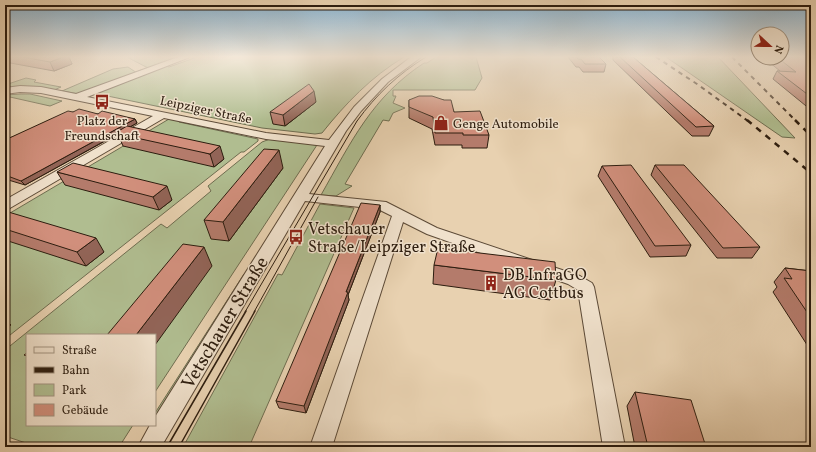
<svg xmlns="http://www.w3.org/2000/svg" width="816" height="452" viewBox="0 0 816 452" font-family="Vollkorn,serif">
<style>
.green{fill:#b0bd90;stroke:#6e6d50}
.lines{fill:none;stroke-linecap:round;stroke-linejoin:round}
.minor-casing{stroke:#5c4a37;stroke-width:2}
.minor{fill:#f0e1cc;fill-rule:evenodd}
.tram-far1{stroke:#2d1d0f;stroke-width:1}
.tram{stroke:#2d1d0f;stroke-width:1.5}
.rail-far1{stroke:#2d1d0f;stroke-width:2;stroke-dasharray:4.5 4.5;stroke-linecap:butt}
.rail{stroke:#2d1d0f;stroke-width:2.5;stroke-dasharray:6 6;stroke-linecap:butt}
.wall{fill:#b47b6b;stroke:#2d1d0f}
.shaded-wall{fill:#926457;stroke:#2d1d0f}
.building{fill:#d18f7c;stroke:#2d1d0f}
.labels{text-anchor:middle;stroke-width:3;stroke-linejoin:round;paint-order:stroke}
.far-street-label{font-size:13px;fill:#2d1d0f;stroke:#f0e1cc}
.far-poi-label{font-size:13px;fill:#2d1d0f;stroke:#f0e1cc}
.poi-label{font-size:16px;fill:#2d1d0f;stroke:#f0e1cc;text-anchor:start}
.near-street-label{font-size:19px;fill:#2d1d0f;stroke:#f0e1cc}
</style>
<rect width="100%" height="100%" fill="#e8d1b0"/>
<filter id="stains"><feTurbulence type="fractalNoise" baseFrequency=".005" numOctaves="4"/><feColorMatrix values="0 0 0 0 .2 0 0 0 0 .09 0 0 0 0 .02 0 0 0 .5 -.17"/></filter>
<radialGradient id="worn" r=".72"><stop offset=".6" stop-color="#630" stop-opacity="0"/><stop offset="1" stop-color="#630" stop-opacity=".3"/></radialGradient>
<path class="green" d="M127,57H179L148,68Z
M197,57H404C371,77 346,103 322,133L315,134L262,128L93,93L167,66L169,67Z
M436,57H476L482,78L475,90H393V96H396L393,103L405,108L393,113L389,121L383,120L345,184L352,186L336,196L321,195C351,142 372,97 424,63H427Z
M666,57H718L795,138L782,137Z
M128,67L137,73L79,94L62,91L113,69Z
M26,78L36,80L34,82L61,87L54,90L28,87L5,90V85Z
M21,94H30L62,101L50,106L10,97L5,99V95Z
M169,119L178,120L179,122L258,139V141L244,152H241L5,339V216Z
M270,139L317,145L155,392V335H27V425H133L119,447H38L5,436V350L161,224L167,228L211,191L208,186L262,142Z
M320,204L354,208L249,447H183L278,274L282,275Z
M247,273L155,420V413L244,274Z"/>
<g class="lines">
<g class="minor-casing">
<path id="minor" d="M178,57H190L87,97L266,133L329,140L354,107L382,79L411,57H421L388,82L361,111L346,131L309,194L386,202L437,228L580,276L592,283L594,287L625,447H603L578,290L568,284L427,234L403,222L332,447H310L392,216L378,209L305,201L161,447H138L150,425H155V417L325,146L266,139L164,118L10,208L5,209V200L153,116L41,93L20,92L5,94V88L20,86L41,87L76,94Z"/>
</g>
<use href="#minor" class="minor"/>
<path class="tram-far1" d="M245,312L357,121C376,95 398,74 426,57
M254,312L318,197"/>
<path class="tram" d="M167,447L246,311
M179,447L255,311"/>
<path class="rail-far1" d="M656,57L697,84L748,121
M732,57L796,121"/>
<path class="rail" d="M747,120L811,173
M795,120L811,136"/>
</g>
<path class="wall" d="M5,57H69L72,64L54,71L5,62Z
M568,57H599L606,64L604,72H583L579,67H576Z
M613,57H633L714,126L709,136H692L613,60Z
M771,58H782L811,60V110L773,79L777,71H780L769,62Z
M409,100H444L454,112L489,135L487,148H462V145H435L432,129L409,118Z
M316,102L285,126L273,124L270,112Z
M73,112L98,114L135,119L137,123L130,127L224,159L214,167L123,146L118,134L25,185L5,179V140Z
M655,165L760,247L752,258H717L651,175Z
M602,166L691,245L686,256L650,257L598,176Z
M283,168L229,241L211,239L204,220Z
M57,172L172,200L159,210L65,185Z
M380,205V212L348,295L349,300L306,413L279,408L276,401Z
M5,211L104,252L86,266L5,240Z
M434,265L556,280L550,300L433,284Z
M785,268L811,271V351L773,292L777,287L774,282Z
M635,392L706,447H635L627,406Z"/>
<path class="shaded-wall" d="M63,57H69L72,64L54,71L50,62Z
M314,91L316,102L285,126L283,115Z
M135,119L137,123L25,185L21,181Z
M220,146L224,159L214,167L210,154Z
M279,150L283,168L229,241L223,222Z
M167,186L172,200L159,210L153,197Z
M380,205V212L348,295L349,300L306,413L304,406L346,292Z
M96,238L104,252L86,266L77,252Z
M204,247L212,266L155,345V335H136Z
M5,319L11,325L5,329Z"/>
<path class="building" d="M23,57H63L50,62Z
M576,57H599L606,64H585L581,59H578Z
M620,57H633L714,126L696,127Z
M782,57H807L811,60V97L777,71L796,72L778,58H782Z
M309,84L314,91L283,115L270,112Z
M419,96H432L444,100H451L454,112L480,111L489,135H463V133H435L433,117L409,107V100Z
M79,109L98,114L102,111L135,119L21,181L5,175V140L68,111L73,112Z
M127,126L220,146L210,154L118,134L117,132Z
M264,149L279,150L223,222L204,220Z
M73,163L167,186L153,197L57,172Z
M631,165L691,245L655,246L602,166Z
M655,165H684L760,247L723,248Z
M361,203L380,205L346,292H348L304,406L276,401Z
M5,211L96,238L77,252L5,229Z
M183,244L204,247L136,335H107Z
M438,248L555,262L556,280L434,265Z
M785,268L811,271V318L784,278L792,279Z
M27,353V356L24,355Z
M635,392L691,400L706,447H648Z"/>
<linearGradient id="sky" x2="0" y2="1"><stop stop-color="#88b4d3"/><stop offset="0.47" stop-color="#f5eadb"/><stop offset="1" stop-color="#f5eadb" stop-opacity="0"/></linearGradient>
<rect width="816" height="121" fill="url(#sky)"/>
<defs>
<g id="bus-bare" transform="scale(1.2)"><path d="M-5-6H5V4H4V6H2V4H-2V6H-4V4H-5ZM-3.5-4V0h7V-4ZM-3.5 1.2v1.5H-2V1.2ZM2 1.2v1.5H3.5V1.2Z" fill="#8f2418" stroke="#f0e1cc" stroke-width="2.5" paint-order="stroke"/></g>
<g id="shop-bare" transform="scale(1.2)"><path d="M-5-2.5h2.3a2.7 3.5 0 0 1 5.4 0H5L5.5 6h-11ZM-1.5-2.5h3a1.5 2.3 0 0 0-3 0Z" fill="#8f2418" stroke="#f0e1cc" stroke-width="2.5" paint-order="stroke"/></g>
<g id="building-bare" transform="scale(1.2)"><path d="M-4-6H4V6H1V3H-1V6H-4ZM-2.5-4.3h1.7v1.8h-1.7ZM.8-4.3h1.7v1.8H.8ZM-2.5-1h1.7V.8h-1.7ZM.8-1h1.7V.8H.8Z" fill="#8f2418" stroke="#f0e1cc" stroke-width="2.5" paint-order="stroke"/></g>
</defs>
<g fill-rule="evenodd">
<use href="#bus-bare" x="102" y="102"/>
<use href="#shop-bare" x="441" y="123"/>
<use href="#bus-bare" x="296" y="237"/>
<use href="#building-bare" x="491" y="283"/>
</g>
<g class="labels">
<g class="far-street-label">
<text transform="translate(206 109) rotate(12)" y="5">Leipziger Straße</text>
</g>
<g class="far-poi-label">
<text x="102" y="125">Platz der<tspan x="102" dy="15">Freundschaft</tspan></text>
<text x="453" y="128" text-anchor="start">Genge Automobile</text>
</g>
<g class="poi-label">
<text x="308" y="234">Vetschauer<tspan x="308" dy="18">Straße/Leipziger Straße</tspan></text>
<text x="503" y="280">DB InfraGO<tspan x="503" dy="18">AG Cottbus</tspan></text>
</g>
<g class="near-street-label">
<text transform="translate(224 322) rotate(-59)" y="7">Vetschauer Straße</text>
</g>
</g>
<rect width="816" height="452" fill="none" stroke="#e8d1b0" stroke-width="20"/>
<rect x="6" y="6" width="804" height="440" fill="none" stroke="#2d1d0f" stroke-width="2"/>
<rect x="10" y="10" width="796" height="432" fill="none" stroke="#2d1d0f"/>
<rect x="26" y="334" width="130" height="92" fill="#f0e1cc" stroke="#a29380"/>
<rect x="34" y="347" width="20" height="6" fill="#f0e1cc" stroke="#a29380"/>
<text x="62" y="354" font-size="12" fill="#2d1d0f">Straße</text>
<rect x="34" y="367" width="20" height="6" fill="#2d1d0f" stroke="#a29380"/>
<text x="62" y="374" font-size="12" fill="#2d1d0f">Bahn</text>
<rect x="34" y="384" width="20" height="12" fill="#b0bd90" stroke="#a29380"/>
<text x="62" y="394" font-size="12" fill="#2d1d0f">Park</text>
<rect x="34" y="404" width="20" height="12" fill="#d18f7c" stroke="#a29380"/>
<text x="62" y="414" font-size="12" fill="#2d1d0f">Gebäude</text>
<g transform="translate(770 46) rotate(112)"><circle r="19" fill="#f0e1cc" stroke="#a29380"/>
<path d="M0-3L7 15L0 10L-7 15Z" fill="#8f2418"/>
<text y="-6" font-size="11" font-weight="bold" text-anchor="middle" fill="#2d1d0f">N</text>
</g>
<rect width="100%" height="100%" filter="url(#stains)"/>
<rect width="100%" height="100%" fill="url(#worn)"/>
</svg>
